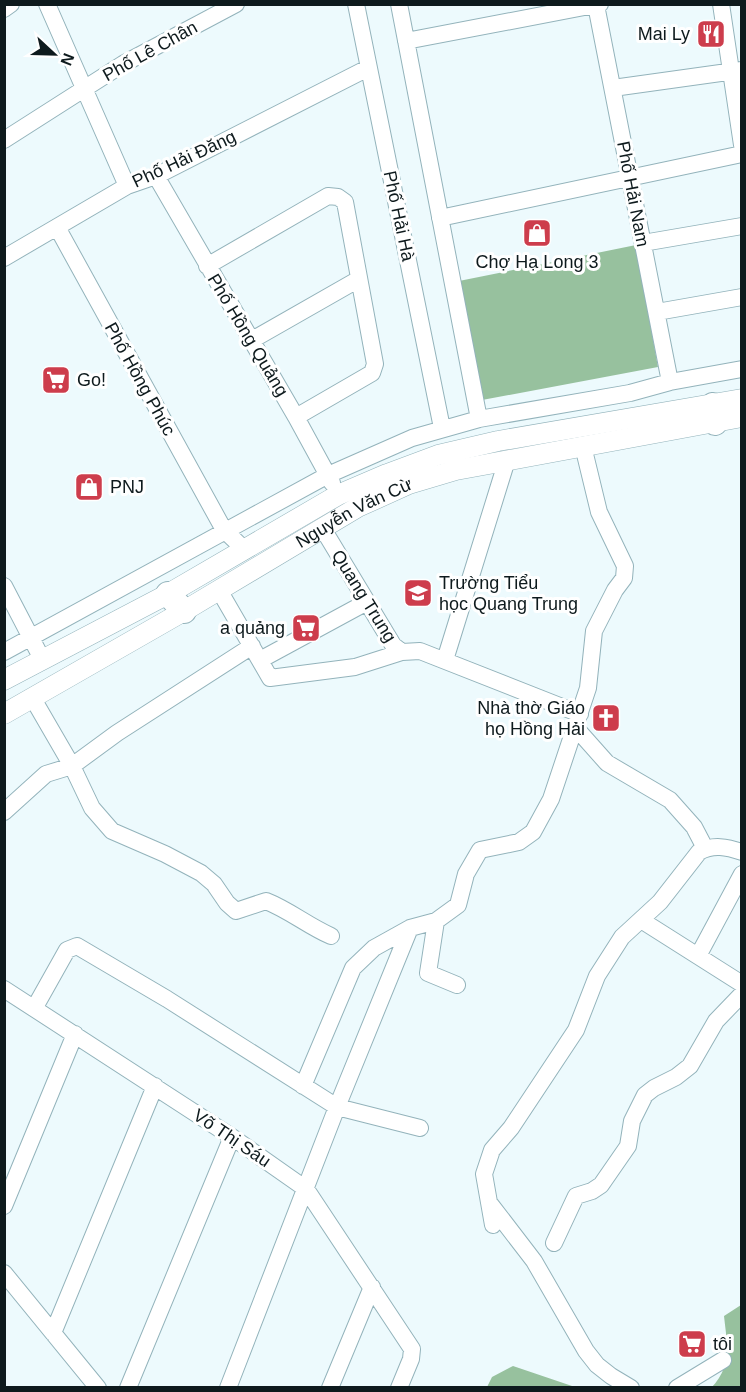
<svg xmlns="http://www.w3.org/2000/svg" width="746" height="1392" viewBox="0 0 746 1392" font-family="Arial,sans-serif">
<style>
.forest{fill:#97c19e}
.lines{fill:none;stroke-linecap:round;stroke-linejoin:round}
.minor-casing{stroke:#93b3bb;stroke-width:18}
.major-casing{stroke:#93b3bb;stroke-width:21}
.highway-casing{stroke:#93b3bb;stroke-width:26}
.minor{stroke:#fff;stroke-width:16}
.major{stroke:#fff;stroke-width:20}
.highway{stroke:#fff;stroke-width:24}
.labels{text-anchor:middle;stroke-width:6;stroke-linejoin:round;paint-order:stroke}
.poi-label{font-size:18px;fill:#0e1a1d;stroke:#fff;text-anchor:start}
.street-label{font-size:18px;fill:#0e1a1d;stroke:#fff}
</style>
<rect width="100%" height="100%" fill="#edfafd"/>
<path class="forest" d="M636,245L658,367L482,400L459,281Z
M741,1305V1387L711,1388C733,1365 727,1344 724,1316Z
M513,1366L575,1387H487L492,1377Z"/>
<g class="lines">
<g class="minor-casing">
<path id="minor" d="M47,4L127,186
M356,4L442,428
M399,4L479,419
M721,4L742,145
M596,5L670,382
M4,9L11,4
M406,41L600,4
M613,88L742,70
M4,140L123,64L236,4
M156,176L296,417L332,483
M440,218L742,154
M57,227L224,530L244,549
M643,243L742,226
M4,258L127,186L156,176L368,68
M207,266L328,196L338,197L345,202L375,364L372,373L296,417
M657,312L742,297
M252,340L359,279
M323,529L393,645L402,652L420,651L580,714
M4,586L42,659
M219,590L270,678L355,667L402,652
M4,652L328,475L412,438L479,419L630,393L670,382L742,369
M260,660L367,602
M445,660L507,460
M32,697L72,766L92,808L112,831L165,854L201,873L214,884L227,903L236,911L266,901C289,910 308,926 331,936
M575,727L607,763L670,800L694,827L705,848
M4,812L46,774L72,766L117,733L252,646
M641,920L742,984
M436,921L428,973L457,985
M698,956L742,874
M4,989L232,1137L306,1189L412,1349L411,1359L399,1388
M35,1007L67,950L77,946L167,999L337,1107L420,1128
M303,1086L353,968L374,948L410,928L436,921L458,905L466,874L480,850L519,842L533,832L551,799L588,688L594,631L615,590L624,578L625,566L599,512L583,446
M491,1205L534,1261L586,1351L597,1365L611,1376L631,1388
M4,1206L75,1034
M493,1225L484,1174L492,1150L511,1128L576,1030L597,976L622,937L660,902L699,852C713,844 727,847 742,852
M554,1243L576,1196L592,1191L601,1185L628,1146L632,1121L645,1095L654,1088L676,1077L690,1066L716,1021L742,994
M4,1273L98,1388
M53,1333L155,1086
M128,1388L232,1137
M228,1388L337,1107L410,928
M330,1388L372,1287
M677,1388L723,1360"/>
</g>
<g class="major-casing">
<g id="major">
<path d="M4,680L168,594L338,495L387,474L438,455L498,441L742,399"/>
<path id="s1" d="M4,714L184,611L358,507L409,484L456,470L742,417"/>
</g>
</g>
<g class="highway-casing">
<path id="highway" d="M713,405L715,423
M168,594L184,611"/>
</g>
<use href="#minor" class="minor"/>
<use href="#major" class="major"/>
<use href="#highway" class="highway"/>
</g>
<defs>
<g id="restaurant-square" transform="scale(1.5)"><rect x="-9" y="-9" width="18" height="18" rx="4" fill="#cd3d4c" stroke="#fff"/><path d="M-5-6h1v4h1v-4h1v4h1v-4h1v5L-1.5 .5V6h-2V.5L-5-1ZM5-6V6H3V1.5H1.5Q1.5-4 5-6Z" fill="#fff"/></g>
<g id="shop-square" transform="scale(1.5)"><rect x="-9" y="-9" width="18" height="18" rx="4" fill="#cd3d4c" stroke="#fff"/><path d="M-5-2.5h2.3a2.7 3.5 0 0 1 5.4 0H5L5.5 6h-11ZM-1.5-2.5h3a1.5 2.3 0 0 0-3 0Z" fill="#fff"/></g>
<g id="supermarket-square" transform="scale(1.5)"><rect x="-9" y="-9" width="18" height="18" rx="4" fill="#cd3d4c" stroke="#fff"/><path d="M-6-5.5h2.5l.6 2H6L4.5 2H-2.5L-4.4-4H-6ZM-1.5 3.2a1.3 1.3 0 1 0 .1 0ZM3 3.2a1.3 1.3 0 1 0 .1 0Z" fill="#fff"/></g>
<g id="school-square" transform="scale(1.5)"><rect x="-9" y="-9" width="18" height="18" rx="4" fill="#cd3d4c" stroke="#fff"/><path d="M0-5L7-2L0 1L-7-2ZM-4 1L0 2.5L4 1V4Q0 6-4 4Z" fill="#fff"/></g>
<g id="church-square" transform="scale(1.5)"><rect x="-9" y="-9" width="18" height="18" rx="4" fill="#cd3d4c" stroke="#fff"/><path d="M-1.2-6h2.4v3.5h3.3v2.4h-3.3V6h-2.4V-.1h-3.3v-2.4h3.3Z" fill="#fff"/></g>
</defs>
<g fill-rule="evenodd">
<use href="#restaurant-square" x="711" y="34"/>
<use href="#shop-square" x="537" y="233"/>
<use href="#supermarket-square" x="56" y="380"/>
<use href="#shop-square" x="89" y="487"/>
<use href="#school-square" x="418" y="593"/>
<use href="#supermarket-square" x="306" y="628"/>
<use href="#church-square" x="606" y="718"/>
<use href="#supermarket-square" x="692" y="1344"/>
</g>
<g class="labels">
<g class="poi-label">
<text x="690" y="40" text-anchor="end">Mai Ly</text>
<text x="537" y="268" text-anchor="middle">Chợ Hạ Long 3</text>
<text x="77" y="386">Go!</text>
<text x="110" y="493">PNJ</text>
<text x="439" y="589">Trường Tiểu<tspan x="439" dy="21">học Quang Trung</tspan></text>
<text x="285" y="634" text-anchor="end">a quảng</text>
<text x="585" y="714" text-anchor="end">Nhà thờ Giáo<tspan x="585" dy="21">họ Hồng Hải</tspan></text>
<text x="713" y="1350">tôi</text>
</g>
<g class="street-label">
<text transform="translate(150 51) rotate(-29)" y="6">Phố Lê Chân</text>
<text transform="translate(184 159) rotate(-25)" y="6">Phố Hải Đăng</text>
<text transform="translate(633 194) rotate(79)" y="6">Phố Hải Nam</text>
<text transform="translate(399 216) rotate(78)" y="6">Phố Hải Hà</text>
<text transform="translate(248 335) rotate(59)" y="6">Phố Hồng Quảng</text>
<text transform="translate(140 379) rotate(61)" y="6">Phố Hồng Phúc</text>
<text dy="6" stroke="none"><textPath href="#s1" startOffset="404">Nguyễn Văn Cừ</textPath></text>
<text transform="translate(364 596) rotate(58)" y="6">Quang Trung</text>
<text transform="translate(232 1138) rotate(34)" y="6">Võ Thị Sáu</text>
</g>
</g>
<rect width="746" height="1392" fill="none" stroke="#0e1a1d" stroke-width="12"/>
<g transform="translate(54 54) rotate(112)" stroke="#ffffff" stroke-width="4.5" paint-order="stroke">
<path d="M0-4.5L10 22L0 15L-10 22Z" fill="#0e1a1d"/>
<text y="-9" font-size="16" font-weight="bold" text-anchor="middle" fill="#0e1a1d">N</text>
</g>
</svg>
